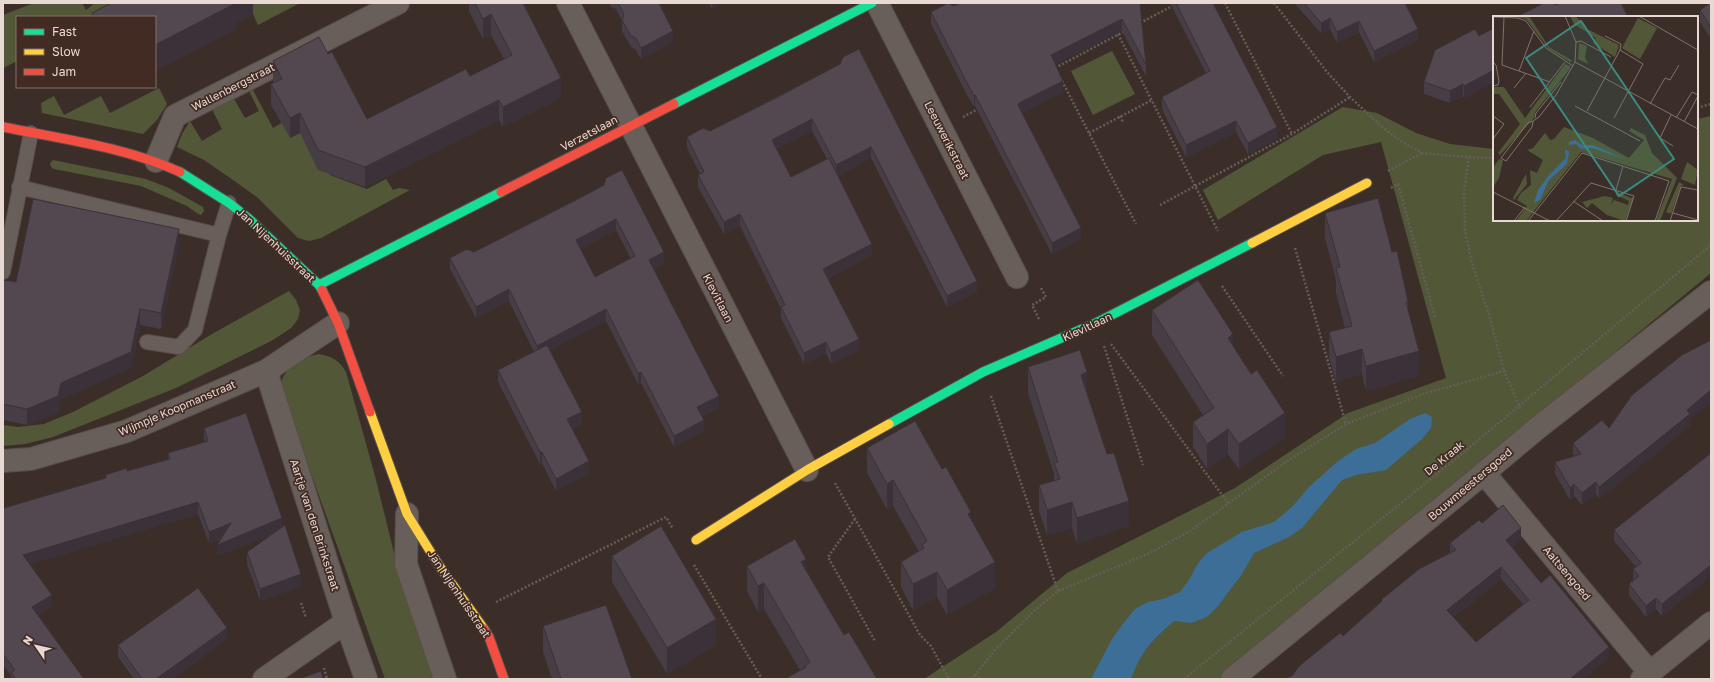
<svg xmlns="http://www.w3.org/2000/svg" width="1714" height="682" viewBox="0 0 1714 682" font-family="'Golos Text',sans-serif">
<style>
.green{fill:#525837}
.water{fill:#3d6e98}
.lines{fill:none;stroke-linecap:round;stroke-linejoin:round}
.lane-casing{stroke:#584d49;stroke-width:16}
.street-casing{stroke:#584d49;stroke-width:24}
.fast-casing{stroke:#584d49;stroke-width:11}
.slow-casing{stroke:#584d49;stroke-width:11}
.jam-casing{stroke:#584d49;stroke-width:11}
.path{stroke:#665d59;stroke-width:2.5;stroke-dasharray:2 2;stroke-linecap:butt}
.lane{stroke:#685e5a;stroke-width:14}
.street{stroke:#685e5a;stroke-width:22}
.fast{stroke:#16e098;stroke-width:9}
.slow{stroke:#ffcf43;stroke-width:9}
.jam{stroke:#f24e42;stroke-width:9}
.wall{fill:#473d45;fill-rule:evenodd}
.shaded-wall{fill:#3a3238}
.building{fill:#534750;stroke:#3a3238;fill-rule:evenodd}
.labels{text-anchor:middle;stroke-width:3.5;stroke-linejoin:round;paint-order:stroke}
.street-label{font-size:11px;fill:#e8d9d3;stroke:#422b22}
.inset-road{fill:none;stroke:#80726d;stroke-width:1}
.view{fill:#3a8a82;fill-opacity:0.15;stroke:#3a8a82;stroke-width:2}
.inset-edge{fill:none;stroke:#e8d9d3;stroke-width:2}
</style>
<rect width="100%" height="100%" fill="#3b2e29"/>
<path class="green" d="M34,3H82L86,10L95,3H161L134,17H17V61L3,68V15Z
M248,3H300L258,25Z
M1112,51L1135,94L1093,115L1071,71Z
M159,88L167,104L157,120L143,134L42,113L41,103L54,96L64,115L101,96L110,113Z
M253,90L273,128L283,122L297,125L330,175L367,189L386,179L393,190L399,188L410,190L321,238L309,241L298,238L258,198L236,182L204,160L177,147L182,134L190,121L202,141L222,129L212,109L234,99L245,118L259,111L249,91Z
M1343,107L1377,113L1416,133L1450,144L1494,149V220H1697V119L1711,116V273L1218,679H924L996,632L1067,573L1235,488L1348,413L1446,378L1381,142L1323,155L1218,220L1203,190Z
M53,160L146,179L169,188L203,207L204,211L201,215L198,214L187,206L141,186L54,169L51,167L50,163Z
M289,291L296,300L300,310L298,319L291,328L273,340L176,388L53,437L25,444L3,446V425L18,427L44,424L73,412L143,376L212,334Z
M319,354C333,357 339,360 346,372L375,476L401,581L435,679H385L280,387C284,367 300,358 319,354Z"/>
<path class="water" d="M1425,413L1432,417L1431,428L1422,439L1386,470L1356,475L1342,480L1302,528L1289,537L1254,553L1242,574L1218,606L1207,617L1191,623L1174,621C1151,641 1142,650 1131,679H1091L1112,639L1122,625L1135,609L1148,602L1163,599L1180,592L1189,580L1198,563L1207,553L1242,532L1274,522L1293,506L1309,487L1338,461L1356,449L1375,443L1410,419Z"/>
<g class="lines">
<g class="lane-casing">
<path id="lane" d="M19,187L219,235
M3,272L31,133
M147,342L179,347L195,330L219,235L229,203"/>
</g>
<g class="street-casing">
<path id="street" d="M568,3L807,470
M877,3L1017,277
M156,161L175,116L398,3
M266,371L346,622L366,679
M3,461L31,459L127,431L266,371L338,323
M1484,473L1650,673
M407,514L406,564L445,679
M264,679L346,622
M1232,679L1484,473L1535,430L1711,292
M1642,679L1711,623"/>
</g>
<g class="fast-casing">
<path id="fast" d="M674,104L872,3
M180,172L229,203L248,218L319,285L322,290
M319,285L501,192
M889,424L983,372L1096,323L1252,243"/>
</g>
<g class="slow-casing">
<path id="slow" d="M1252,243L1367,183
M370,412L407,514L438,564L484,629
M696,540L807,470L889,424"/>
</g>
<g class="jam-casing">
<path id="jam" d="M3,127C62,139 125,147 180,172
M501,192L674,104
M322,290L338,323L370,412
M484,629L489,637L504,679"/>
</g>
<path class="path" d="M1225,3L1292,134
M1274,3L1327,72L1350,97L1382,127L1401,141L1422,153L1469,157L1494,158
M1140,23L1178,3
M1118,34L1218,231
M1055,68L1125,31
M1062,81L1136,224
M1697,108L1711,104
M1120,116L1123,122
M963,117L980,108
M1089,133L1152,100
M1469,157L1464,191L1465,231L1472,263L1489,315L1504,371
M1388,171L1422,153
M1391,188L1398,184L1435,317
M1160,205L1292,134L1350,97
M1295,248L1346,424
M1222,286L1283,376
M1039,319L1032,305L1046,297L1041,288
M1111,344L1228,503
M1104,346L1143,465
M991,396L1058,591
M835,483L920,635L931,646L949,679
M855,519L828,557L875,641
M694,565L762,679
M496,602L666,517L673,529
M301,603L306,618
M324,668L327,679
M975,675L980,679
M972,679L995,650L1034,611L1058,591L1150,553L1190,531L1289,460L1346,424L1423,394L1504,371L1521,410
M1184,679L1464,452L1711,245"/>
<use href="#lane" class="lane"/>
<use href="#street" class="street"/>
<use href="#fast" class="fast"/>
<use href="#slow" class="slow"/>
<use href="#jam" class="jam"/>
</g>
<path class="wall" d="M469,3H523L561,98L503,127L499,120L365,187L318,170L300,133L290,138L271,105V84L274,83L273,81V61L328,54L367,119L470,76L504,59L491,35L483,39L469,11Z
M609,3H659L673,42L641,59L636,50L631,47L622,31V22L616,9L611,7Z
M709,3H723L712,9Z
M1140,3L1146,65V76L1122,31L1055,64L1063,92L1022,113L1081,239L1052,254L975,106L974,107L966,93L931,24V12Z
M1170,3H1213L1277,139L1248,154L1236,132L1186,157L1162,109V97L1206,73Z
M1294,3H1405L1418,40L1374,62L1359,32L1337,43L1330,29L1321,33Z
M1711,3V39L1700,22V10Z
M1494,28V82L1464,98L1463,96L1450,103L1424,94V82L1479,36Z
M840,64L977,292L947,307L871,158L838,176L872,255L828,278L859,350L831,364L826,353L804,364L781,318V309L740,226L724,234L698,187V175L700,174L687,148V137L710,131ZM812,131L827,159L791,177L776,149Z
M604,185L664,264L654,269L719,407L702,416L704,431L674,447L641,383L638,384L606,321L550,350L582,423L572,429L589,473L556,491L542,463L540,464L498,382V370L534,352L509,301L476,318L450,269V258L474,252ZM616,230L631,259L595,277L580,249Z
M1325,213L1392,252L1408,301V312L1419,376L1366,391L1362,374L1336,382L1329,357V332L1345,328L1336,293V280L1325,238Z
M179,245L161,329L140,325L131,368L61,399L58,413L27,425L3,420V280L16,282Z
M1152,310L1233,346L1285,438L1239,469L1228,454L1207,469L1193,447V422L1203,415L1152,335Z
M1028,367L1087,393L1129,526L1077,544L1072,528L1047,535L1039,511V485L1054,481V474L1028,393Z
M1690,419V426L1599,499L1596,494L1582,505L1574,496L1570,500L1555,474V462L1574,456L1573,455V443L1609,428Z
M204,428L282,527L301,586L260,601L247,564V552L273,534L217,556L221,539L209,543L198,514L30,564L52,606L38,615L84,679H11V676L3,665V506L4,508L105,478V475L127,471L168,459V453L205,442L204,439Z
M867,448L971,520L995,588L947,615L937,597L913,610L901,587V562L919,552L893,506L887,509L867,473Z
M1711,453V576L1662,616L1656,609L1646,617L1629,595V584L1633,580V569L1636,567L1614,541V530Z
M1482,523L1521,539L1512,547L1541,583L1609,658L1293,675L1343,636L1381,602V600L1450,552V543ZM1501,579L1523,604L1476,642L1453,617Z
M612,556L716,645L667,674L612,582Z
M747,566L806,572L844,635L877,679L800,670L764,609L758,612L747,591Z
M543,626L632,679H552L543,652Z
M227,639L172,679H134L118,657V645Z"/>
<path class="shaded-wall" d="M233,3H253V15L236,24V30L155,71V45Z
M712,3H723L712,9Z
M491,14V35L483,39V19Z
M1330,18V29L1321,33V23Z
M1122,19V31L1051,66V55Z
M1359,21V32L1337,43V32Z
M1418,29V40L1374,62V51Z
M673,31V42L641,59V48Z
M1494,70V82L1464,98V86Z
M561,78V98L503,127V107Z
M1063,81V92L1019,115L1018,105L1019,103Z
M1463,84V96L1450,103V91Z
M975,95V106L974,107V96Z
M499,100V120L365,187V167Z
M300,113V133L290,138V118Z
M812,119V131L772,151V140Z
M1236,121V132L1186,157V145Z
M1277,127V139L1248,154V143Z
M871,147V158L836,177V165Z
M740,214V226L724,234V222Z
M616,219V230L576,251V240Z
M1081,228V239L1052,254V243Z
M179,229V245L161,329V313Z
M872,244V255L823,280V269Z
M664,252V264L649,272V260Z
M977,281V292L947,307V296Z
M509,289V301L476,318V307Z
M140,309V325L131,368L61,399L58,413L27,425V409L61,383Z
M606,309V321L537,357V346Z
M1233,334V359L1228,338Z
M859,339V350L831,364V353Z
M826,342V353L804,364V353Z
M1362,349V374L1336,382V357Z
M1419,351V376L1366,391V366Z
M641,372V383L638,384V373Z
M1087,372V398L1081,375Z
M1711,390V402L1690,419V426L1599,499V487L1687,410Z
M719,396V407L697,418V407Z
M582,412V423L567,431V419Z
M1285,413V438L1239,469V444Z
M704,420V431L674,447V436Z
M1228,429V454L1207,469V444Z
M540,452H542V463L540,464Z
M589,461V473L556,491V479Z
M893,480V506L887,509V484Z
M1596,482V494L1582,505V493Z
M1574,484V496L1570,500V488Z
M1129,501V526L1077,544V518Z
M198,502V514L23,567V555Z
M1072,502V528L1047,535V510Z
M971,512V538L968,514Z
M282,518V530L217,556V545Z
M231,523V534L209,543V532Z
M1521,528V539L1506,552V540Z
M806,559V584L801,562Z
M995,562V588L947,615V590Z
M1711,565V576L1662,616V604Z
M1501,567V579L1447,621V610Z
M937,572V597L913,610V584Z
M301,574V586L260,601V589Z
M764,583V609L758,612V586Z
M52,595V606L32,619V607Z
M1656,598V609L1646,617V606Z
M716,619V645L667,674V648Z
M227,628V639L172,679H156Z
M1609,647V658L1584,679H1570Z"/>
<path class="building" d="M111,3H236L155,45V17H94L92,13Z
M475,3H523L561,78L503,107L499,100L365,167L318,150L300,113L290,118L271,84L282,79L273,61L319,37L328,54L332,52L367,119L466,69L470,76L512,55L491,14L483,19Z
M618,3H659L673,31L641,48L636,38L631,36L622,20L624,14Z
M948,3L954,6L960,3H1140L1146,65L1122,19L1051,55L1063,81L1019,103L1018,105L1081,228L1052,243L975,95L974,96L966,81L931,12Z
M1176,3H1213L1277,127L1248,143L1236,121L1186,145L1162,97L1210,71Z
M1304,3H1405L1418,29L1374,51L1359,21L1337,32L1330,18L1321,23Z
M1544,3H1554L1555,5L1559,3H1621L1628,17H1516Z
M1710,3H1711V27L1700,10Z
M1494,28V70L1464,86L1463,84L1450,91L1424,82L1435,50L1475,29L1479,36Z
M859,49L977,281L947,296L871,147L836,165L812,119L772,140L791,177L829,158L872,244L823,269L859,339L831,353L826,342L804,353L781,307L785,305L740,214L724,222L698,175L704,172L687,137L703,128L710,131L776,98L840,64L843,57Z
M622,170L664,252L649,260L719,396L697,407L704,420L674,436L641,372L638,373L606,309L537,346L509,289L476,307L450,258L467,249L474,252L580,198L604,185L606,178ZM616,219L635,256L595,277L576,240Z
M1378,198L1392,252L1397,251L1408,301L1406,302L1419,351L1366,366L1362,349L1336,357L1329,332L1352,326L1336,268L1340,267L1325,213Z
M33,199L179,229L161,313L140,309L131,352L61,383L58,396L27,409L3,404V280L16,282Z
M1198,280L1233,334L1228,338L1251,374L1257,370L1285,413L1239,444L1228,429L1207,444L1193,422L1214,408L1152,310Z
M1711,340V390L1687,410L1690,414L1599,487L1596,482L1582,493L1574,484L1570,488L1555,462L1581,454L1573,443L1602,420L1609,428L1632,395L1682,355Z
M547,345L582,412L567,419L589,461L556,479L542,452H540L498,370Z
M1080,350L1087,372L1081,375L1107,454L1114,453L1129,501L1077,518L1072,502L1047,510L1039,485L1060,479L1054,463L1058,462L1028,367Z
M246,413L282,518L217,545L231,523L209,532L198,502L23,555L52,595L32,607L84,679H16L11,673L15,670L3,654V506L4,508L106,478L105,475L127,468V471L170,459L168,453L208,441L204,428Z
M915,421L942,469L946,467L971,512L968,514L995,562L947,590L937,572L913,584L901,562L924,548L922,545L927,541L893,480L887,484L867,448Z
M1711,453V565L1662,604L1656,598L1646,606L1629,584L1639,576L1633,569L1641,563L1614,530Z
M1503,505L1521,528L1506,540L1541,583L1550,575L1609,647L1570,679H1285L1293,675L1298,667L1330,641L1340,633L1343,636L1382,601L1381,600L1419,569L1456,550L1450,543L1479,520L1482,523ZM1501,567L1529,600L1476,642L1447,610Z
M285,525L301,574L260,589L247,552Z
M661,526L716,619L667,648L612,556Z
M795,539L806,559L801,562L844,635L849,632L877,679H785L806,667L805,666L810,662L764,583L758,586L747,566Z
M198,588L227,628L156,679H142L118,645Z
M606,605L632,679H561L543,626Z
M321,671L323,679H299Z"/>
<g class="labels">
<g class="street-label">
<text transform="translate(233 87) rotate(-27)" y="4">Wallenbergstraat</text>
<text transform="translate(589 133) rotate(-28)" y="4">Verzetslaan</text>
<text transform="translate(947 140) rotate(63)" y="4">Leeuwerikstraat</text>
<text transform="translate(276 245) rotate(43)" y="4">Jan Nijenhuisstraat</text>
<text transform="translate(718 298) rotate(63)" y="4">Kievitlaan</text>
<text transform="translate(1087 327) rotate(-25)" y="4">Kievitlaan</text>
<text transform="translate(177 408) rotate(-23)" y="4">Wijmpje Koopmanstraat</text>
<text transform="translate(1444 458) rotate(-39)" y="4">De Kraak</text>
<text transform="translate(1470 484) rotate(-40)" y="4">Bouwmeestersgoed</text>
<text transform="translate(315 525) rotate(72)" y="4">Aartje van den Brinkstraat</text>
<text transform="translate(1567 573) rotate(50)" y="4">Aaltsengoed</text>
<text transform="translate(459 594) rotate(56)" y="4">Jan Nijenhuisstraat</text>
</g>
</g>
<g transform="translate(1493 16)">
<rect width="205" height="205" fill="#3b2e29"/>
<path d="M18,0H36L56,31L80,45L77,46L56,33L33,3ZM77,0H82L93,10L92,12L126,29L122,41L100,27L103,22L81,8ZM145,2L164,12L147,43L129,32ZM86,27L94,30L92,41L95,48L85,43ZM72,48L77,50V53L42,96L41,102L7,139L5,137L27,108L6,78H0V71H11L32,102ZM71,111L100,122L136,142L151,124L136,115L138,112L152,119L159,137L184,162L167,205H163L179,163L88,136L33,205H23L34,190L24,184L28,177L38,169L37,154L44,157L50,144L34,134L40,132L52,117L57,124L61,123ZM6,143L10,144L6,162L0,171V152ZM194,146L205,154L202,169L188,163ZM33,158L34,168L21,184L20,182ZM186,166L191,169L188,170L178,198L173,196ZM124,176L138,182L141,181L132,205L114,199L99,187L94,192L86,182L89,186L112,180L120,182L118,189L121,184L135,189L136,185L123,179Z" fill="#525837"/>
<path d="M82,124L89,129H100L132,143L99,132L88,133L83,128L76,129V126ZM72,133L76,136L74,148L56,164L47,184L41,187L45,174L56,159L73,142Z" fill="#3d6e98"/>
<path class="inset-road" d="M146,0L205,34M0,1L25,2L33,5L53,32L80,50M11,1L9,49L57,66M112,20L128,28L127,34M83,26L88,25L118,41M0,46L3,49L6,65L5,69L0,70M82,46L205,113M26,55L41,15M21,72L33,57M157,88L172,62L177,64L186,49M82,90L147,125M37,91L72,46M94,95L127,34L150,48L121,102M178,99L167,122L180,130M0,100L11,108L0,123M42,102L43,97L68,66M183,102L199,76L205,79M40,105L35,107L8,142L13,145L39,111L40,105L46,101L63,79L82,46L83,26L72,0M191,106L205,80M123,174L130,150M0,176L57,205M80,185L110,205M180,197L205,204M21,205L32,191M35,205L89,137L176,165L162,205M63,205L98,167L141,180L133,205M177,205L188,171L205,174"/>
<path class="view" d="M88,5L181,143L126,180L33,42Z"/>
<rect width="205" height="205" class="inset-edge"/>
</g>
<rect width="1714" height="682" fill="none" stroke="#e8d9d3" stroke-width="8"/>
<rect x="16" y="16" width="140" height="72" fill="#422b22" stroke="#847169"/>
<rect x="24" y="29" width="20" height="6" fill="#16e098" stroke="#847169"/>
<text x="52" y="36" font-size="12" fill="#e8d9d3">Fast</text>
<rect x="24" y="49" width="20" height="6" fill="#ffcf43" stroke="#847169"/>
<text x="52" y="56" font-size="12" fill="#e8d9d3">Slow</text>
<rect x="24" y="69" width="20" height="6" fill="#f24e42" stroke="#847169"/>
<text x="52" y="76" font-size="12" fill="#e8d9d3">Jam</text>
<g transform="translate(36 646) rotate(304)" stroke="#422b22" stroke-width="3" paint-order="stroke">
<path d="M0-3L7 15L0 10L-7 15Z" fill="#e8d9d3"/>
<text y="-6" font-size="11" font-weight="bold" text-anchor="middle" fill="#e8d9d3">N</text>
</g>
</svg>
